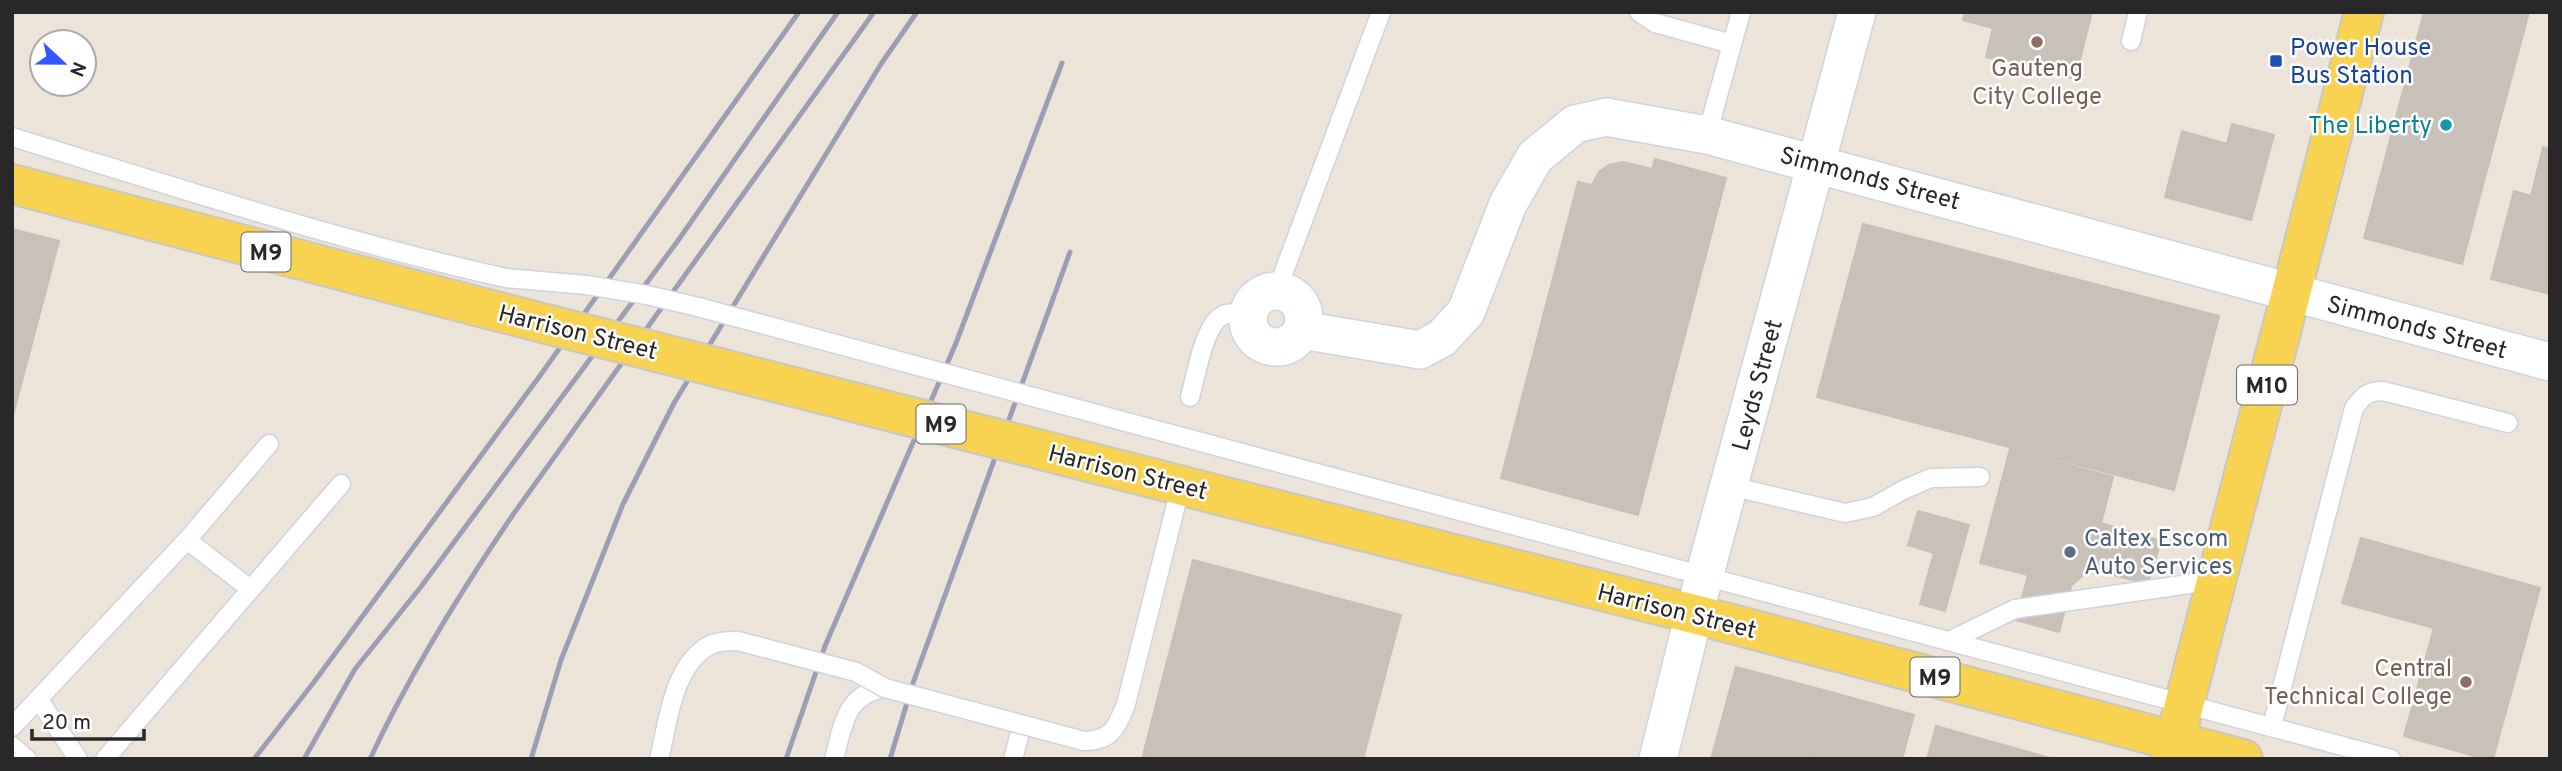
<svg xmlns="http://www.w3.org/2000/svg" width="2562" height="771" viewBox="0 0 2562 771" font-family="Overpass,sans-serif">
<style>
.building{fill:#c7c1b9;stroke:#c7c0b3;stroke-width:2}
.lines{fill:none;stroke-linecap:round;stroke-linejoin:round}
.service-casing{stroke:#ced2e3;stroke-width:21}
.minor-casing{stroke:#ced2e3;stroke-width:40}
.primary-casing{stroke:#c7c7c7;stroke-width:42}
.service{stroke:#fff;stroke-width:18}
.minor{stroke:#fff;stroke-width:37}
.primary{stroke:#f8d251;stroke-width:38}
.rail{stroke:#9c9fb4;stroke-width:5}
.service-bridge-casing{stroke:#ced2e3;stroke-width:21;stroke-linecap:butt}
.primary-bridge-casing{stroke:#c7c7c7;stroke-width:42;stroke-linecap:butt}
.service-bridge{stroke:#fff;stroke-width:18}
.primary-bridge{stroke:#f8d251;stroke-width:38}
.education-dot{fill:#8d6e63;stroke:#fff;stroke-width:2.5}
.transit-dot{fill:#1a4fb4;stroke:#fff;stroke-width:2.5}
.culture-dot{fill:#0f9aa8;stroke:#fff;stroke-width:2.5}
.service-dot{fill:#5c6f8a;stroke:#fff;stroke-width:2.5}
.labels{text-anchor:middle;stroke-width:5;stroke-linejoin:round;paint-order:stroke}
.shield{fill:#fff;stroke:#686868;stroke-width:2}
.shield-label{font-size:23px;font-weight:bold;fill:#282828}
.transit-label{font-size:24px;fill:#164399;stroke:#fff;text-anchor:start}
.education-label{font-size:24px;fill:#785e54;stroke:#fff}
.culture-label{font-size:24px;fill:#0d838f;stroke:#fff;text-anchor:end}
.street-label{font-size:24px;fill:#282828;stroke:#fff}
.service-label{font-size:24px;fill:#4e5e75;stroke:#fff;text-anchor:start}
</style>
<rect width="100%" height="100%" fill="#ece4d9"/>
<path class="building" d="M1965,12H2092L2075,79L1986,57L1993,28L1963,20Z
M2424,12H2529L2462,264L2364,238Z
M2232,124L2274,135L2251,220L2165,197L2182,131L2227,144Z
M2543,147L2550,149V294L2491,279L2514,191L2531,196Z
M1655,159L1726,178L1638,515L1501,478L1578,182L1592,185L1599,172L1609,165L1623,162L1652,169Z
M1863,224L2219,316L2174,490L1817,397Z
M12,229L59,241L12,419Z
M2010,449L2113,477L2101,523L2161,541L2148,584L2090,569L2071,586L2059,632L2016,620L2028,575L1980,563Z
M1918,511L1969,525L1945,611L1920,604L1934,553L1908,545Z
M2361,538L2540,588L2493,759H2485L2404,736L2434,628L2342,603Z
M1193,560L1401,615L1363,759H1142Z
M1736,667L1827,691L1809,759H1711Z
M1827,691L1914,715L1902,759H1809Z
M1936,726L2050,758V759H1927Z"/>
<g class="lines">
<g class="service-casing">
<path id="service" d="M1639,12L1655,23L1732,44
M2131,41L2138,12
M1707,135L1741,12
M12,137C176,187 339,241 506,278
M1277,290L1381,12
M1190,397C1196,377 1204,320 1226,314C1233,312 1241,314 1248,314
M1242,453L2391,759
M1730,486L1845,513L1873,507L1903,490L1931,478L1980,477
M187,540L249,588
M1949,641L2015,609L2217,580
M39,700L78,759
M2272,726L2354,408C2363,396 2368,391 2383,391L2508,423
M12,727L187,540L269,444
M12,746L27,759
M105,759L341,484
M834,759C843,726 845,694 885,688
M1013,759L1022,725"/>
</g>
<g class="minor-casing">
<path id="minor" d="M1248 319a28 28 0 1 1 56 0a28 28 0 1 1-56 0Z
M1302,330L1420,350L1442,338L1466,312L1508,204L1535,157L1575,124L1606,117L1707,135L2550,362
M1658,759L1694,614L1857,12"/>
</g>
<g class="primary-casing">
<path id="primary" d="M12,184L476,306
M1238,500L1694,614L2243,759
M2170,759L2364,12"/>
</g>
<use href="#service" class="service"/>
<use href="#minor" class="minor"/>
<use href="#primary" class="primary"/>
<path class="rail" d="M254,759L314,682L539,377L799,12
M304,759L355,669L420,588L677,242L838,12
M370,759C410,673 459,594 512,516L874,12
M531,759L561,660L623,504L674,403L881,64L917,12
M786,759L825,646L956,343L1062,63
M890,759L913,683L1070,252"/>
<g class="service-bridge-casing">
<path id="service-bridge" d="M506,278L587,285L647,295L698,307L1242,453
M659,759C668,723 672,671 705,648C715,641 727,641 738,641L856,672L885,688L1084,741C1111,741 1117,728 1126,704L1181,485"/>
</g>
<g class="primary-bridge-casing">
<path id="primary-bridge" d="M476,306L1238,500"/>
</g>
<use href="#service-bridge" class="service-bridge"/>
<use href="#primary-bridge" class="primary-bridge"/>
</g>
<g class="education-dot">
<circle cx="2037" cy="42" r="7"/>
<circle cx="2466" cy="682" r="7"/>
</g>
<rect class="transit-dot" x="2269" y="54" width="14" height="14" rx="3.5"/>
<circle class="culture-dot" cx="2446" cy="125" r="7"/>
<circle class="service-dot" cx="2070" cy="552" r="7"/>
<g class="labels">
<g class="shield">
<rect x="241.5" y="232.5" width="49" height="39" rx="5"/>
<rect x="2237" y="365.5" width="60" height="39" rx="5"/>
<rect x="916.5" y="404.5" width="49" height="39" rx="5"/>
<rect x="1910.5" y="657.5" width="49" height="39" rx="5"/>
</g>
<g class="shield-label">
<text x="266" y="260">M9</text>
<text x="2267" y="393">M10</text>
<text x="941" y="432">M9</text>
<text x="1935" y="685">M9</text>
</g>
<g class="transit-label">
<text x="2290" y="55">Power House<tspan x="2290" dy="28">Bus Station</tspan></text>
</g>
<g class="education-label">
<text x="2037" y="76">Gauteng<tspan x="2037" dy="28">City College</tspan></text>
<text x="2452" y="676" text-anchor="end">Central<tspan x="2452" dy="28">Technical College</tspan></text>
</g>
<g class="culture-label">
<text x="2432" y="133">The Liberty</text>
</g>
<g class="street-label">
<text transform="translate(1870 178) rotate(15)" y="8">Simmonds Street</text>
<text transform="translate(2417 327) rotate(15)" y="8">Simmonds Street</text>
<text transform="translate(578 332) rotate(14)" y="8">Harrison Street</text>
<text transform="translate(1757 385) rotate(-75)" y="8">Leyds Street</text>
<text transform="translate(1128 472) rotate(14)" y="8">Harrison Street</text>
<text transform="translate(1677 611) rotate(14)" y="8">Harrison Street</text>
</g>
<g class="service-label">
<text x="2084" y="546">Caltex Escom<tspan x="2084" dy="28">Auto Services</tspan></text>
</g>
</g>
<rect width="2562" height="771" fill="none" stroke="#282828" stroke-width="28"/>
<g transform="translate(63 63) rotate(112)"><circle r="33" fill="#ffffff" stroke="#a9a9a9" stroke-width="2"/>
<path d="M0-5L12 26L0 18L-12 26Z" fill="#3358ff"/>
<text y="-10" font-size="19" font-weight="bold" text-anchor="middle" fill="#282828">N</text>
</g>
<path d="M32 729v10h112v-10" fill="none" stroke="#282828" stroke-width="3.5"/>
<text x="42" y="729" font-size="21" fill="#282828" stroke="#ffffff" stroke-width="5" paint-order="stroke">20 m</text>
</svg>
